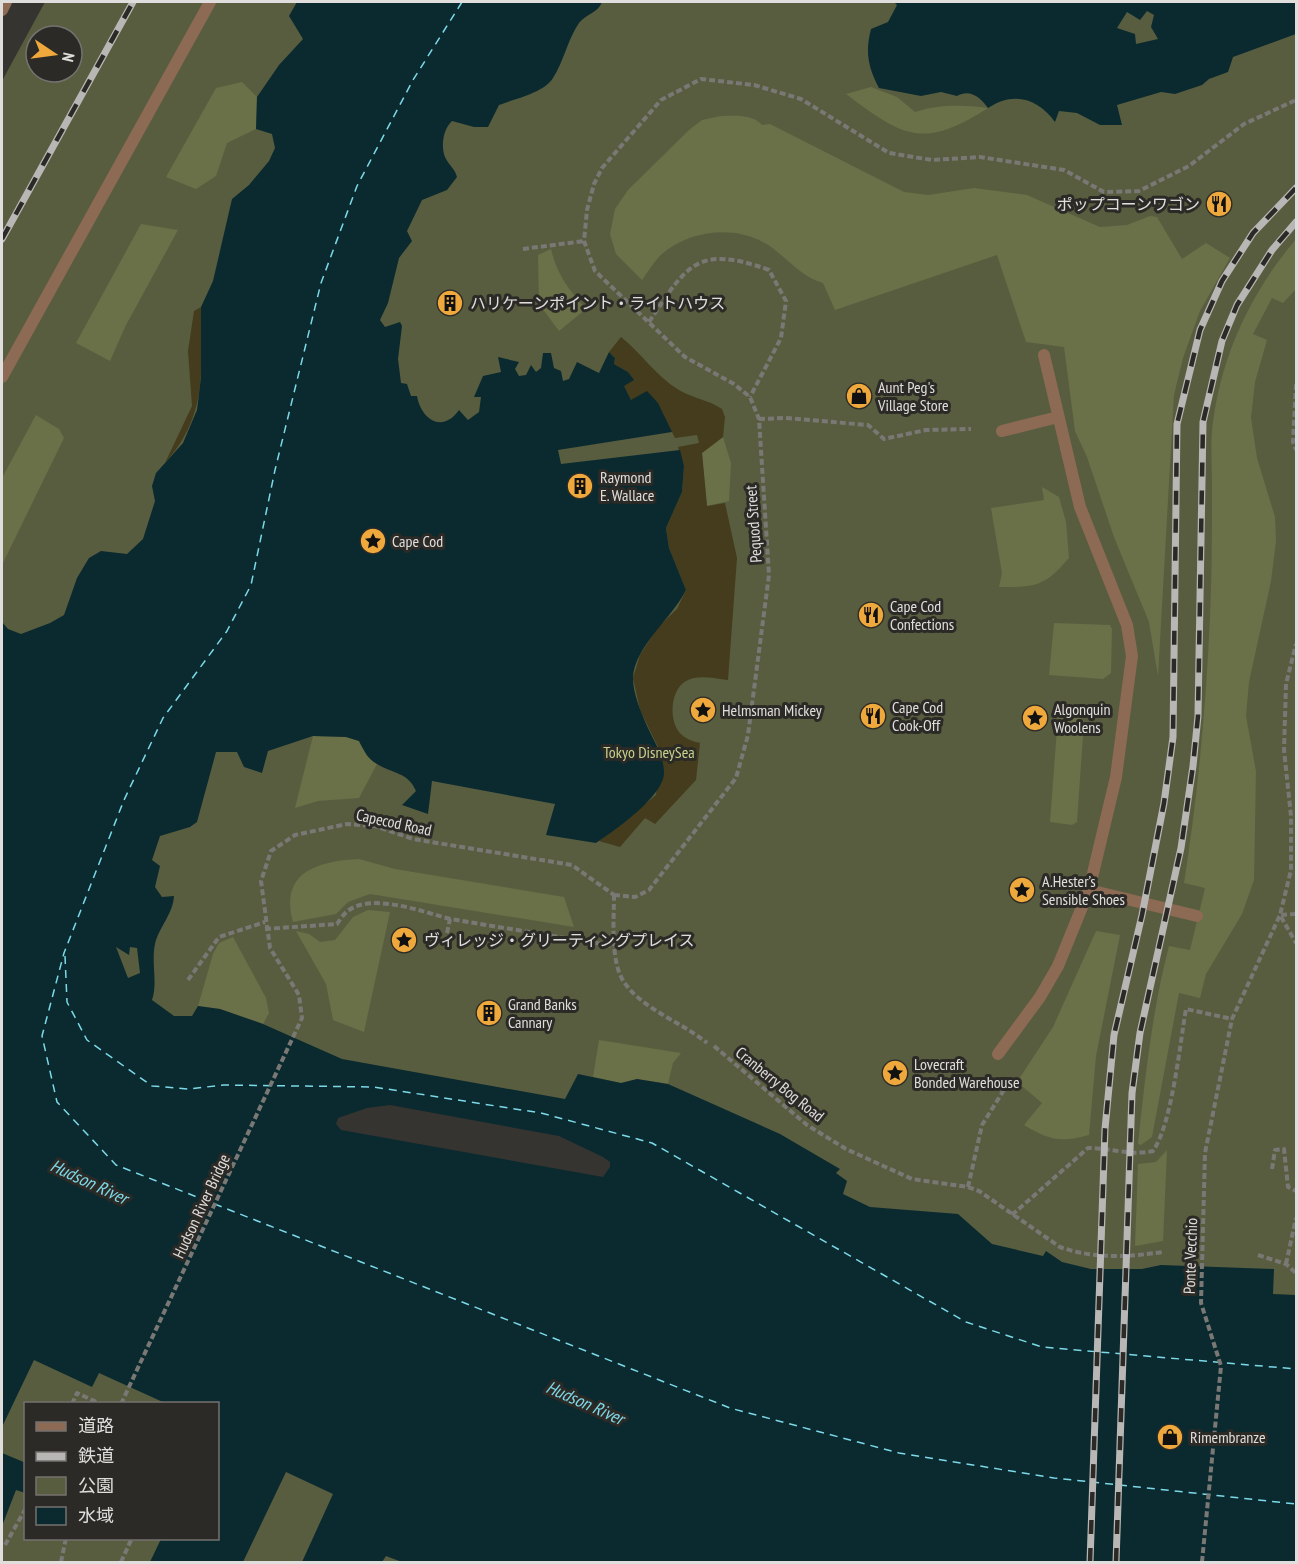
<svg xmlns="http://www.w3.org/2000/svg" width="1298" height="1564" viewBox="0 0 1298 1564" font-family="'PT Sans Narrow','Noto Sans JP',sans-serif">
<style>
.green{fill:#585d3f;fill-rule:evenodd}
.forest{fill:#6a7047}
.sand{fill:#443c1c}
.water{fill:#0b2a2f;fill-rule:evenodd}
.pier{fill:#363430}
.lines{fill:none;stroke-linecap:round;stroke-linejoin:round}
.ferry{stroke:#7cd9e8;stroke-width:1.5;stroke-dasharray:8 6;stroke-linecap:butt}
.path{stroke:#7a7875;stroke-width:4;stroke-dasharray:6 3;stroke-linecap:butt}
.service{stroke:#8c6a54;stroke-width:12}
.tertiary{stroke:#8c6a54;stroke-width:12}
.rail-casing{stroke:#b9b7b5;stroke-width:7}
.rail{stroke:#2c2a26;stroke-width:4.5;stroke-dasharray:14;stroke-linecap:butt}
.labels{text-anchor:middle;stroke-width:6;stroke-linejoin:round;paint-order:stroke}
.poi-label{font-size:16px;fill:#e0dedc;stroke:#2c2a26;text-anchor:start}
.street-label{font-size:16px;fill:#e0dedc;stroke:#2c2a26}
.park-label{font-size:16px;fill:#c7d38e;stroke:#2c2a26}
.water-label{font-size:18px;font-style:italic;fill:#7cd9e8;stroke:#2c2a26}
</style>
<rect width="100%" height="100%" fill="#363430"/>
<path class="green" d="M45,2H1296V1562H2V81ZM36,36H72V72H36ZM26,1404H218V1538H26Z"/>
<path class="forest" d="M242,82L257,97L256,129L227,143L216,176L196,189L166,177L216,88Z
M871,87L897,97L915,112C939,104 963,105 988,108C924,149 904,138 846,94Z
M721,116C735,116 752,114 762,125L770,124L904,192L928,195L974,188L1027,195L1100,227L1127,225L1150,216L1157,217L1182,259L1206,243L1230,258L1200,311L1183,358L1174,395L1158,676L1149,622L1114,537L1087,457L1075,431L1064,347L1026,342L997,255L835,310L823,283C798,276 785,254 763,242C732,225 688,231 662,254C654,261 648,272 642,280L616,254L610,234L615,209L628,190L689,130L702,120Z
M141,224L178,230L126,325L110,361L76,343Z
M1296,239V289L1283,303L1272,298L1253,334L1267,340L1255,382L1251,418L1257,458L1275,517L1276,541L1271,581L1249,682L1246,716L1256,771L1254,880L1242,914L1206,974L1200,998L1179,993L1152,1137L1141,1145L1138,1144C1145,1078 1152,1011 1169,946L1190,950L1205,888L1184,883C1198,794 1206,707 1210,617C1212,573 1212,529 1212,485C1212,464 1210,442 1213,422C1222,353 1252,291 1296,239Z
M551,249C557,275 569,290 586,309L559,331L539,304L538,255Z
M36,415L59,429L64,438L2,565V478Z
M723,437L731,463L729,501L707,506L702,453Z
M1042,487L1059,497L1066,522L1069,558C1044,587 1036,587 999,587L1002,573L991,508L1044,500Z
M1054,623L1110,625L1112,629L1111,673L1103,679L1049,675Z
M1058,715L1081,718L1084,721L1077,822L1072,825L1050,822Z
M313,736L346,737L359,741L367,756L377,764L359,798L318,801L295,808Z
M359,859L395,869L564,897L574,927L370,894L348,902L336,914L293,922C279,872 318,861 359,859Z
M368,910L390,912L364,1032L333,1020L326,984L296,931L309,934L320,942L335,940L353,917Z
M1096,931L1120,935L1096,1056L1089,1135C1060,1143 1049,1140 1024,1125L1042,1103L1017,1082L1053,1027Z
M233,937L266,998L269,1013L263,1024L220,1009L198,1006L213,954L219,943Z
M599,1040L681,1053L673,1063L668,1084L637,1079L621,1083L593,1077Z
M1167,1150L1163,1241L1135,1246L1138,1164L1156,1162Z"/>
<path class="sand" d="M201,307C201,368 209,414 165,463L192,406L188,351L194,311Z
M621,337C641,353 657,377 679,390C692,398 709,400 722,409L725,417L723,437L702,453L707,506L725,503L737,558L728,680C715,679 698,674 686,681C670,690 669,720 679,732C685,739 692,741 700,743L696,780L655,824L645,818L620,847L599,841L656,795L660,751L640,710L633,678L640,655L658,627L677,609L686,590L669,548L666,528L682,492L684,466L678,447L699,443L697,435L675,438L672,432L631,400L623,386L633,380L628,372L614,364L615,358L609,352Z"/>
<path class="water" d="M297,2H602C598,13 586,14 579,23C567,41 564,61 553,78C544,93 514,99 499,105L488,127H474L452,121C443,129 440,148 446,159C450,166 455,169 457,177L447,190L422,200L407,231L412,241L399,258L388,303L380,320L385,327L400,322L402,326L398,359L401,383L407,384L411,396H417C421,419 442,434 459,410L468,420L479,412L481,397H474L483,376L501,372L498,357L519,362L515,369L519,376L526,375L531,365L536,372L541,368L543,353H551L554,368L561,371L563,381L569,379L577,362L599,373L609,352L615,358L614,364L628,372L634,380L624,386L631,400L647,391L658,403L672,432L558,450L561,464L680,450L684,466L682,492L666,528L669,548L686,590C673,617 634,647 633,678C633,694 641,712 647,726C654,741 664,756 664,773C664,796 614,831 596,843L546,835L555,804L432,781L428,814L402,805L416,791C408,772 393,774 377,764C368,759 364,751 359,741L346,737L313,736L268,751L262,773L244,767L237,752H216L197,822L190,827L160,836L152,860L160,866L155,887L162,897L174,896C173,914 159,927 155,944C151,963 158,983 152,1000L174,1016H192L198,1006L220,1009L263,1024L342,1059L565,1099L578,1074L621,1083L637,1079L668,1084L780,1134L840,1169L836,1173L847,1181L843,1194L870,1207L958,1214L992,1244L1043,1256L1046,1251L1062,1262L1091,1269H1142L1161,1265L1274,1269L1273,1294L1296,1295V1562H402L386,1556L382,1562H302L333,1494L286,1472L243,1562H150L161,1539L218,1538V1404L165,1403L99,1373L92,1387L34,1360L2,1427V622L8,629L21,634L50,623L64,615L77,578L89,558L101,551L127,554L143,539L155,501L152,486L156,473L183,443L197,410L201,377V307L213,281L232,199L249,185L269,161L275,148L272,134L256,129L257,97L279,65L303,39L289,16ZM116,947L129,955L130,947L137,948L140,973L128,978Z
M894,2H1296V34L1233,57L1228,72L1209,79L1202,85L1175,94L1161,92L1117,105L1122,125H1100L1077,113L1059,111L1055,122C1038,98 1013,91 988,108C980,97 970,89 957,96L941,92L921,96L879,88C868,67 865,52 871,29L888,22L897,5ZM1147,11L1154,15L1151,27L1158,39L1136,44L1135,34L1117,28L1127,12L1140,20Z
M2,1453L26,1463L25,1493L16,1490L2,1526Z"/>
<path class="pier" d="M390,1105L559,1136L603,1157L610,1162V1167L603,1177L341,1130L336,1124L338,1118L367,1108Z"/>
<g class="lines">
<path class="ferry" d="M462,2L413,80L357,186L321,283L275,470L251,585L227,631L163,718L124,800L64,953L42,1036L57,1102L116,1165L730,1408L899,1453L1054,1478L1296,1504
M65,956L67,1002L87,1040L152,1086L188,1089L224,1085L374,1087L541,1113L652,1143L966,1322L1042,1347L1296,1369"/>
<path class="path" d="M523,249L584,241
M649,322C687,265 697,244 769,270L786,301L781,338L750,397
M1296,384L1293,442L1296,450
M759,419L785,418L868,425L884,439L926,430L971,429
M614,895L635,897L649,890L736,778L748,735L769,575L759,419L750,397L734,384L685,357L595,271L584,241L587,210L594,184L602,168L661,100L701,79L754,85L801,99L889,153L932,160L980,157L1064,170L1104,192L1139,191L1189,166L1244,124L1296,100
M614,895C614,919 610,962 624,982C643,1010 682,1022 707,1043
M1296,914L1280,915L1296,943
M265,929L337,924C340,920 344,913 349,910C373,893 424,912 450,919
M447,933L450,919L614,946
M188,980L219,937L265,922
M714,1046L807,1125L846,1149L912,1179L968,1187L979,1191L1060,1247C1093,1259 1128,1257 1163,1252
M1272,1169L1275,1150L1284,1149L1288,1187L1296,1191
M968,1187L982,1125L1007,1085
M1012,1215L1088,1148C1110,1148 1131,1156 1153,1151C1172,1124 1180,1043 1186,1009L1232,1019
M1258,1255L1286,1264L1296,1273
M1286,1264L1296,1218
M72,1404L77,1393L101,1404
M121,1404L302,1018L299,995L270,948L261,881L271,851L295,835L347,824L375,826L413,839L572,865L614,895
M5,1545L26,1508
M61,1562L66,1538
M121,1562L132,1538
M1202,1562L1221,1366L1201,1303L1205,1153L1232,1019L1280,915L1291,870V816L1284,750L1286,684L1296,644"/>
<path class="service" d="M2,377L210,2
M1002,431L1058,417
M1089,890L1197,916
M998,1054L1040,997L1058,966L1089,890L1116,777L1132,656L1127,625L1080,507L1044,355"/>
<path class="tertiary" d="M2,10L6,2"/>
<g class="rail-casing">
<path id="rail" d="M2,239L133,2
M1090,1562L1105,1129L1114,1035L1142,915L1164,803L1173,737L1177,424L1200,330L1222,281L1253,233L1296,188
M1116,1562L1132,1093L1140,1033L1181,848L1193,766L1198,716L1203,422L1222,341L1237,305L1272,250L1296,222"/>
</g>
<use href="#rail" class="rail"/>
</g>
<defs>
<g id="restaurant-disc" transform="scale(1.35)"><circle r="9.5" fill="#eea83c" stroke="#2c2a26"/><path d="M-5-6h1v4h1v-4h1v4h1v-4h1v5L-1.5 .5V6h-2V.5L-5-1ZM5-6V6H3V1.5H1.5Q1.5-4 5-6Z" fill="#111"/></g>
<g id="building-disc" transform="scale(1.35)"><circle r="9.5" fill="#eea83c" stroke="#2c2a26"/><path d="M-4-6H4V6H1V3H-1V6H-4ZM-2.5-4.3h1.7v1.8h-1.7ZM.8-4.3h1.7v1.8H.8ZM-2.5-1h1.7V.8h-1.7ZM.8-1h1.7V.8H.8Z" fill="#111"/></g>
<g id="shop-disc" transform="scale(1.35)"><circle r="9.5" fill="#eea83c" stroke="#2c2a26"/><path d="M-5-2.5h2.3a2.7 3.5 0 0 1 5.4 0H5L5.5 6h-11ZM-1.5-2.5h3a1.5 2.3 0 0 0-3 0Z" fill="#111"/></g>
<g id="sight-disc" transform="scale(1.35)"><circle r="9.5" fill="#eea83c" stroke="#2c2a26"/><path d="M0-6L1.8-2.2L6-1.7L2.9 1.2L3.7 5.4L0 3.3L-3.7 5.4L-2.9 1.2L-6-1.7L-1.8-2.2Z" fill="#111"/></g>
</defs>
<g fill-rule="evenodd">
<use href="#restaurant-disc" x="1219" y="204"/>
<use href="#building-disc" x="450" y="303"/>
<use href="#shop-disc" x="859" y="396"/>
<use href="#building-disc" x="580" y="486"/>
<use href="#sight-disc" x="373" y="541"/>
<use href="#restaurant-disc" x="871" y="615"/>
<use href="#sight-disc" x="703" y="710"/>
<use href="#restaurant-disc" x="873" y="716"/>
<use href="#sight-disc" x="1035" y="718"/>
<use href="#sight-disc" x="1022" y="890"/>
<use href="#sight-disc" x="404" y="940"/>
<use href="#building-disc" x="489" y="1013"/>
<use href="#sight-disc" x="895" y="1073"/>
<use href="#shop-disc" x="1170" y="1437"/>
</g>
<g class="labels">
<g class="poi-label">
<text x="1200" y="210" text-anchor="end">ポップコーンワゴン</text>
<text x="470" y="309">ハリケーンポイント・ライトハウス</text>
<text x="878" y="393">Aunt Peg's<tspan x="878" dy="18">Village Store</tspan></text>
<text x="600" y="483">Raymond<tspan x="600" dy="18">E. Wallace</tspan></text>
<text x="392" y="547">Cape Cod</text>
<text x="890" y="612">Cape Cod<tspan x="890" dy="18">Confections</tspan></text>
<text x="892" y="713">Cape Cod<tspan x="892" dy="18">Cook-Off</tspan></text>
<text x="1054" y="715">Algonquin<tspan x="1054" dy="18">Woolens</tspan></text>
<text x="722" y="716">Helmsman Mickey</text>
<text x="1042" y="887">A.Hester’s<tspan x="1042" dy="18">Sensible Shoes</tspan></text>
<text x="424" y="946">ヴィレッジ・グリーティングプレイス</text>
<text x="508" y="1010">Grand Banks<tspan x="508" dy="18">Cannary</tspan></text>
<text x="914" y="1070">Lovecraft<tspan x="914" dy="18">Bonded Warehouse</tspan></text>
<text x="1190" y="1443">Rimembranze</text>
</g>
<g class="street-label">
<text transform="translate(753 524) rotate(-94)" y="6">Pequod Street</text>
<text transform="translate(394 822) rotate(12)" y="6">Capecod Road</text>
<text transform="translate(780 1084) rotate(39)" y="6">Cranberry Bog Road</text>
<text transform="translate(201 1206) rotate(-65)" y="6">Hudson River Bridge</text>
<text transform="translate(1190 1256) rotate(-88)" y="6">Ponte Vecchio</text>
</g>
<g class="park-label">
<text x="649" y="758">Tokyo DisneySea</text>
</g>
<g class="water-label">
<text transform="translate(89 1182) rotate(25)" y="6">Hudson River</text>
<text transform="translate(585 1403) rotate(24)" y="6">Hudson River</text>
</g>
</g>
<rect width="1298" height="1564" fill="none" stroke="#e0dedc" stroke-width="6"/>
<rect x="24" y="1402" width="195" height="138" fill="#2c2a26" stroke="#74726f" stroke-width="1.5"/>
<rect x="36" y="1422" width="30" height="9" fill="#8c6a54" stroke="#74726f" stroke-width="1.5"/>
<text x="78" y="1432" font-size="18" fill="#e0dedc">道路</text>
<rect x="36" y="1452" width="30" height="9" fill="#b9b7b5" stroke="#74726f" stroke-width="1.5"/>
<text x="78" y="1462" font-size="18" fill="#e0dedc">鉄道</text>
<rect x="36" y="1477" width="30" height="18" fill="#585d3f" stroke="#74726f" stroke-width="1.5"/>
<text x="78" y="1492" font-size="18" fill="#e0dedc">公園</text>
<rect x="36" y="1507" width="30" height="18" fill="#0b2a2f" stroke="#74726f" stroke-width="1.5"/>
<text x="78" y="1522" font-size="18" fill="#e0dedc">水域</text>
<g transform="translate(54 54) rotate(103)"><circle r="28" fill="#2c2a26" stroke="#74726f" stroke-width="1.5"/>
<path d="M0-4.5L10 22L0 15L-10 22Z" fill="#eea83c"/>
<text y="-9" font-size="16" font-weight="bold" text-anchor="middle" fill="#e0dedc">N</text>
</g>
</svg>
